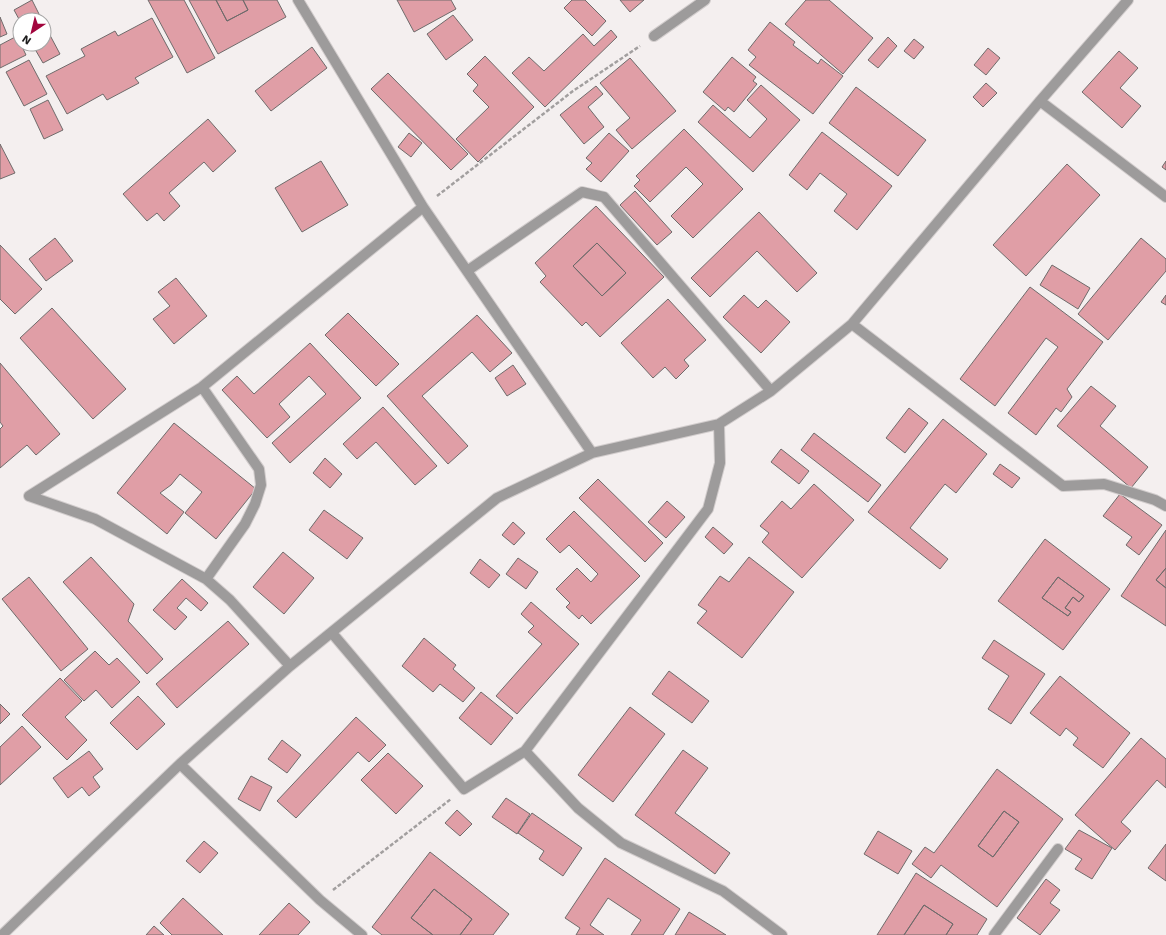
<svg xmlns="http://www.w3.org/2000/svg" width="1166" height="935" viewBox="0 0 1166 935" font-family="'Work Sans',sans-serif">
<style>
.building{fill:#e09ea6;stroke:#6f6b6b;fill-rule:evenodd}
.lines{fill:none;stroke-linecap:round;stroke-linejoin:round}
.minor-casing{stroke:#d2cdcd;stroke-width:12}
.path{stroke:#a29f9f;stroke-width:2.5;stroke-dasharray:4 2;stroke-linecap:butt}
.minor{stroke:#9d9b9b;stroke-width:10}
</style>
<rect width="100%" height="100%" fill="#f4efef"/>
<path class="building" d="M32,0L42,20L20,21L14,10Z
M148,0H184L215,58L187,73Z
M189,0H216L227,21L248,10L243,0H277L286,17L218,54Z
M216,0H243L248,10L227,21Z
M397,0H451L456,9L414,32Z
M572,0H585L606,21L592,36L564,8Z
M620,0H644L630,12Z
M806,0H829L873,38L843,74L785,24Z
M453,15L473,40L446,60L427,34Z
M0,17L7,34L0,37Z
M152,18L173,57L135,78L139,83L107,100L103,94L67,114L46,76L85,56L81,49L115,31L118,36Z
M770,22L795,42L793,45L818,64L821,59L843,76L813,114L749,65L756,57L748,50Z
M44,24L60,54L43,63L32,44H44Z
M611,30L617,37L545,107L512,73L529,57L544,71L583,34L594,46Z
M17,36L26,55L0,68V45Z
M888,37L897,46L878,68L868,60Z
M914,39L924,47L914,59L904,51Z
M312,47L327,68L271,111L255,91Z
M988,48L1000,58L986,75L974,65Z
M1119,51L1138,68L1120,88L1141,106L1122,128L1082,92Z
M485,56L534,107L478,162L456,139L489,107L473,91L478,85L467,74Z
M732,57L756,77L753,81L757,84L734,112L728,107L725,111L703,92Z
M630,58L676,111L632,149L616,130L630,118L600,83Z
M29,60L47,94L24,106L6,72Z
M388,73L468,154L451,170L371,89Z
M986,83L997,93L983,107L973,97Z
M761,85L800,120L753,172L698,122L713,105L750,138L767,119L747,100Z
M596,86L603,94L588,107L604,127L584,144L560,115Z
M856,87L926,140L898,176L829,123Z
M48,100L63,130L44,139L30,109Z
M208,119L236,151L213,172L204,162L169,193L180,206L164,221L157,213L147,221L123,194Z
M684,129L743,189L693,238L671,216L703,184L686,167L650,202L634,186L640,180L636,176Z
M822,132L892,186L857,230L834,211L847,194L820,173L807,190L789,175Z
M409,133L422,143L411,157L398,147Z
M609,133L629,151L601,182L586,169L592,163L586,158Z
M0,144L15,173L0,179Z
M321,161L348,205L302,232L275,188Z
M1166,161V170L1162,167Z
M1067,164L1100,195L1026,276L993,245Z
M635,191L672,232L657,245L620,205Z
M596,206L664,277L600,337L586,322L582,326L540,282L546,276L535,263ZM597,243L626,273L602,296L573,266Z
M759,212L817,273L797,292L757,251L710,297L691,278Z
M55,238L73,261L46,281L29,259Z
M1141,238L1166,259V271L1108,340L1078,314Z
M597,243L626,273L602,296L573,266Z
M0,245L42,289L15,314L0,299Z
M1052,265L1090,288L1078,309L1040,285Z
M176,278L207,316L174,344L153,319L170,306L158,292Z
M1030,287L1103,342L1067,389L1072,397L1061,412L1056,408L1036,435L1008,413L1058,347L1046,338L995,406L960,379Z
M744,295L758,308L766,300L790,322L761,353L723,317Z
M1166,295V305L1161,302Z
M668,299L706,340L684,360L689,366L676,379L665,367L653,378L621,343Z
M52,308L126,389L93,419L20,338Z
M348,313L399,364L376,386L325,335Z
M477,315L512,353L490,372L472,352L422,396L468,446L448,464L387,396Z
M310,343L361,398L290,463L272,443L326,394L309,376L279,404L290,417L267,438L222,390L237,376L254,394Z
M0,363L60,434L36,455L27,445L0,468V429L3,426L0,422Z
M513,365L526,384L507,396L495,378Z
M1091,386L1116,406L1100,426L1148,467L1131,488L1057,426Z
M383,407L437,466L415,485L376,442L357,459L343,444Z
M909,408L928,423L905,453L886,438Z
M943,419L987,454L956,493L945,484L910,528L948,559L940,569L868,512Z
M174,423L256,489L216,539L185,513L202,492L180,474L171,485L160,493L184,512L167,534L117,493Z
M814,433L881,485L868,502L801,450Z
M781,449L809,471L799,484L771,462Z
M325,458L342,474L330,488L313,473Z
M1000,464L1020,478L1012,488L993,474Z
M598,479L663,543L645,562L579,498Z
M814,484L854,520L802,578L762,542L769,533L760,526L782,501L791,509Z
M1120,494L1162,525L1139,555L1126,545L1132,537L1103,516Z
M667,501L685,517L666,538L648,522Z
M324,510L363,538L347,559L309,530Z
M574,511L640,576L591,624L582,615L579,619L566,607L570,603L556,589L577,568L591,582L598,574L569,545L560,553L546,539Z
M513,522L525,533L514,545L502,535Z
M713,527L733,544L724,554L705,537Z
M1166,530V568L1156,580L1166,588V626L1121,596Z
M1045,539L1110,589L1063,650L998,601ZM1058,577L1084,596L1079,602L1073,597L1065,608L1071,612L1068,616L1042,598Z
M283,552L314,578L284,614L253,587Z
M91,557L134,604L128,621L163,659L147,674L63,582Z
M749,557L794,592L742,658L697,623L707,611L698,605L720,576L729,582Z
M518,558L538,572L526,589L506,574Z
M480,559L500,575L489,588L470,573Z
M1166,568V588L1156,580Z
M29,577L88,649L61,671L2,599Z
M1058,577L1084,596L1079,602L1073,597L1065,608L1071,612L1068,616L1042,598Z
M182,579L208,603L201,611L186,598L177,608L187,617L175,630L153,610Z
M531,602L579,644L517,714L496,696L542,644L528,632L534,626L521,614Z
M228,621L249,644L177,708L156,684Z
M424,638L456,665L453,669L475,688L463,702L440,684L433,692L402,666Z
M994,640L1045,674L1011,724L988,709L1009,676L982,658Z
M95,651L109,665L117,658L140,682L112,708L96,690L84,701L64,680Z
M669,671L709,701L692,723L652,694Z
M1060,676L1130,733L1103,768L1073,745L1078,738L1066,728L1060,736L1030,713Z
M60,678L82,701L65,717L87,740L67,760L22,715Z
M481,692L513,718L491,745L459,718Z
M138,696L165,724L137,750L110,723Z
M0,704L10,714L0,724Z
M630,707L665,734L613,802L578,775Z
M356,717L386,745L369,762L358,752L296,818L277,801Z
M22,726L41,747L0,785V747Z
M1141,738L1166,759V788L1157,780L1121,822L1131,831L1115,850L1075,815Z
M282,740L301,755L287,773L268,759Z
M683,750L708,768L675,813L730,853L715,874L635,815Z
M89,751L103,769L93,777L100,787L89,796L82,787L68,798L53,778Z
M388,753L423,786L396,814L361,780Z
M997,769L1063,819L997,907L941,865L931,878L912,864L925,847L934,853ZM1004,811L1019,822L993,857L978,846Z
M251,776L272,787L260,811L238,799Z
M506,798L530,814L517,834L492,817Z
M457,810L472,824L460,836L445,823Z
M1004,811L1019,822L993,857L978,846Z
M532,813L582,848L563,876L539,859L544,851L518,833Z
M1079,830L1112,848L1092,879L1075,869L1082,859L1065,849Z
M878,831L912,851L898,874L864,854Z
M204,841L218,853L200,873L186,861Z
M1166,844V881L1148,868Z
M430,852L509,914L493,935H460L472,919L434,889L411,918L433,935H382L372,927Z
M605,858L680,909L663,935H631L641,920L608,898L590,925L604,935H576L580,928L565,918Z
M916,873L987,919L977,935H946L953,924L924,905L904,935H877Z
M1046,879L1060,890L1050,903L1060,910L1040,935L1017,918Z
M434,889L472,919L460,935H433L411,918Z
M183,898L223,935H172L160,923Z
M289,903L310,922L298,935H259Z
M924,905L953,924L946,935H904Z
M689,912L726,935H675Z
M154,926L164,935H146Z"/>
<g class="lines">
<g class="minor-casing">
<path id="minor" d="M298,0L423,207L592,453
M654,36L705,0
M1040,101L1166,197
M467,271L582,192L604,197L771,391
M852,324L1063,486L1104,484L1155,500L1166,506
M202,387L259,469L261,485L255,504L245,524L206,579L230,600L290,666
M29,496L202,387L423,207
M29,496L95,519L206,579
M332,633L464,789L525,751L708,509L720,463L719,424
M525,751L578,808L621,843L723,891L782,935
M180,764L320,900L362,935
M2,935L180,764L290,666L497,498L592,453L719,424L771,391L852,324L1040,101L1128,0
M994,935L1058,849"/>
</g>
<path class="path" d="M437,196L573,91L640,46
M333,890L451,799"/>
<use href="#minor" class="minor"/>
</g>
<g transform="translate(32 32) rotate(215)"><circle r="19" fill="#ffffff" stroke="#a5a5a5"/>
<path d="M0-3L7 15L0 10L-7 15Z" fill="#a2053d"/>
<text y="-6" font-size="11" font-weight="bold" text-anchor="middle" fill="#1e1d1d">N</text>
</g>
</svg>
